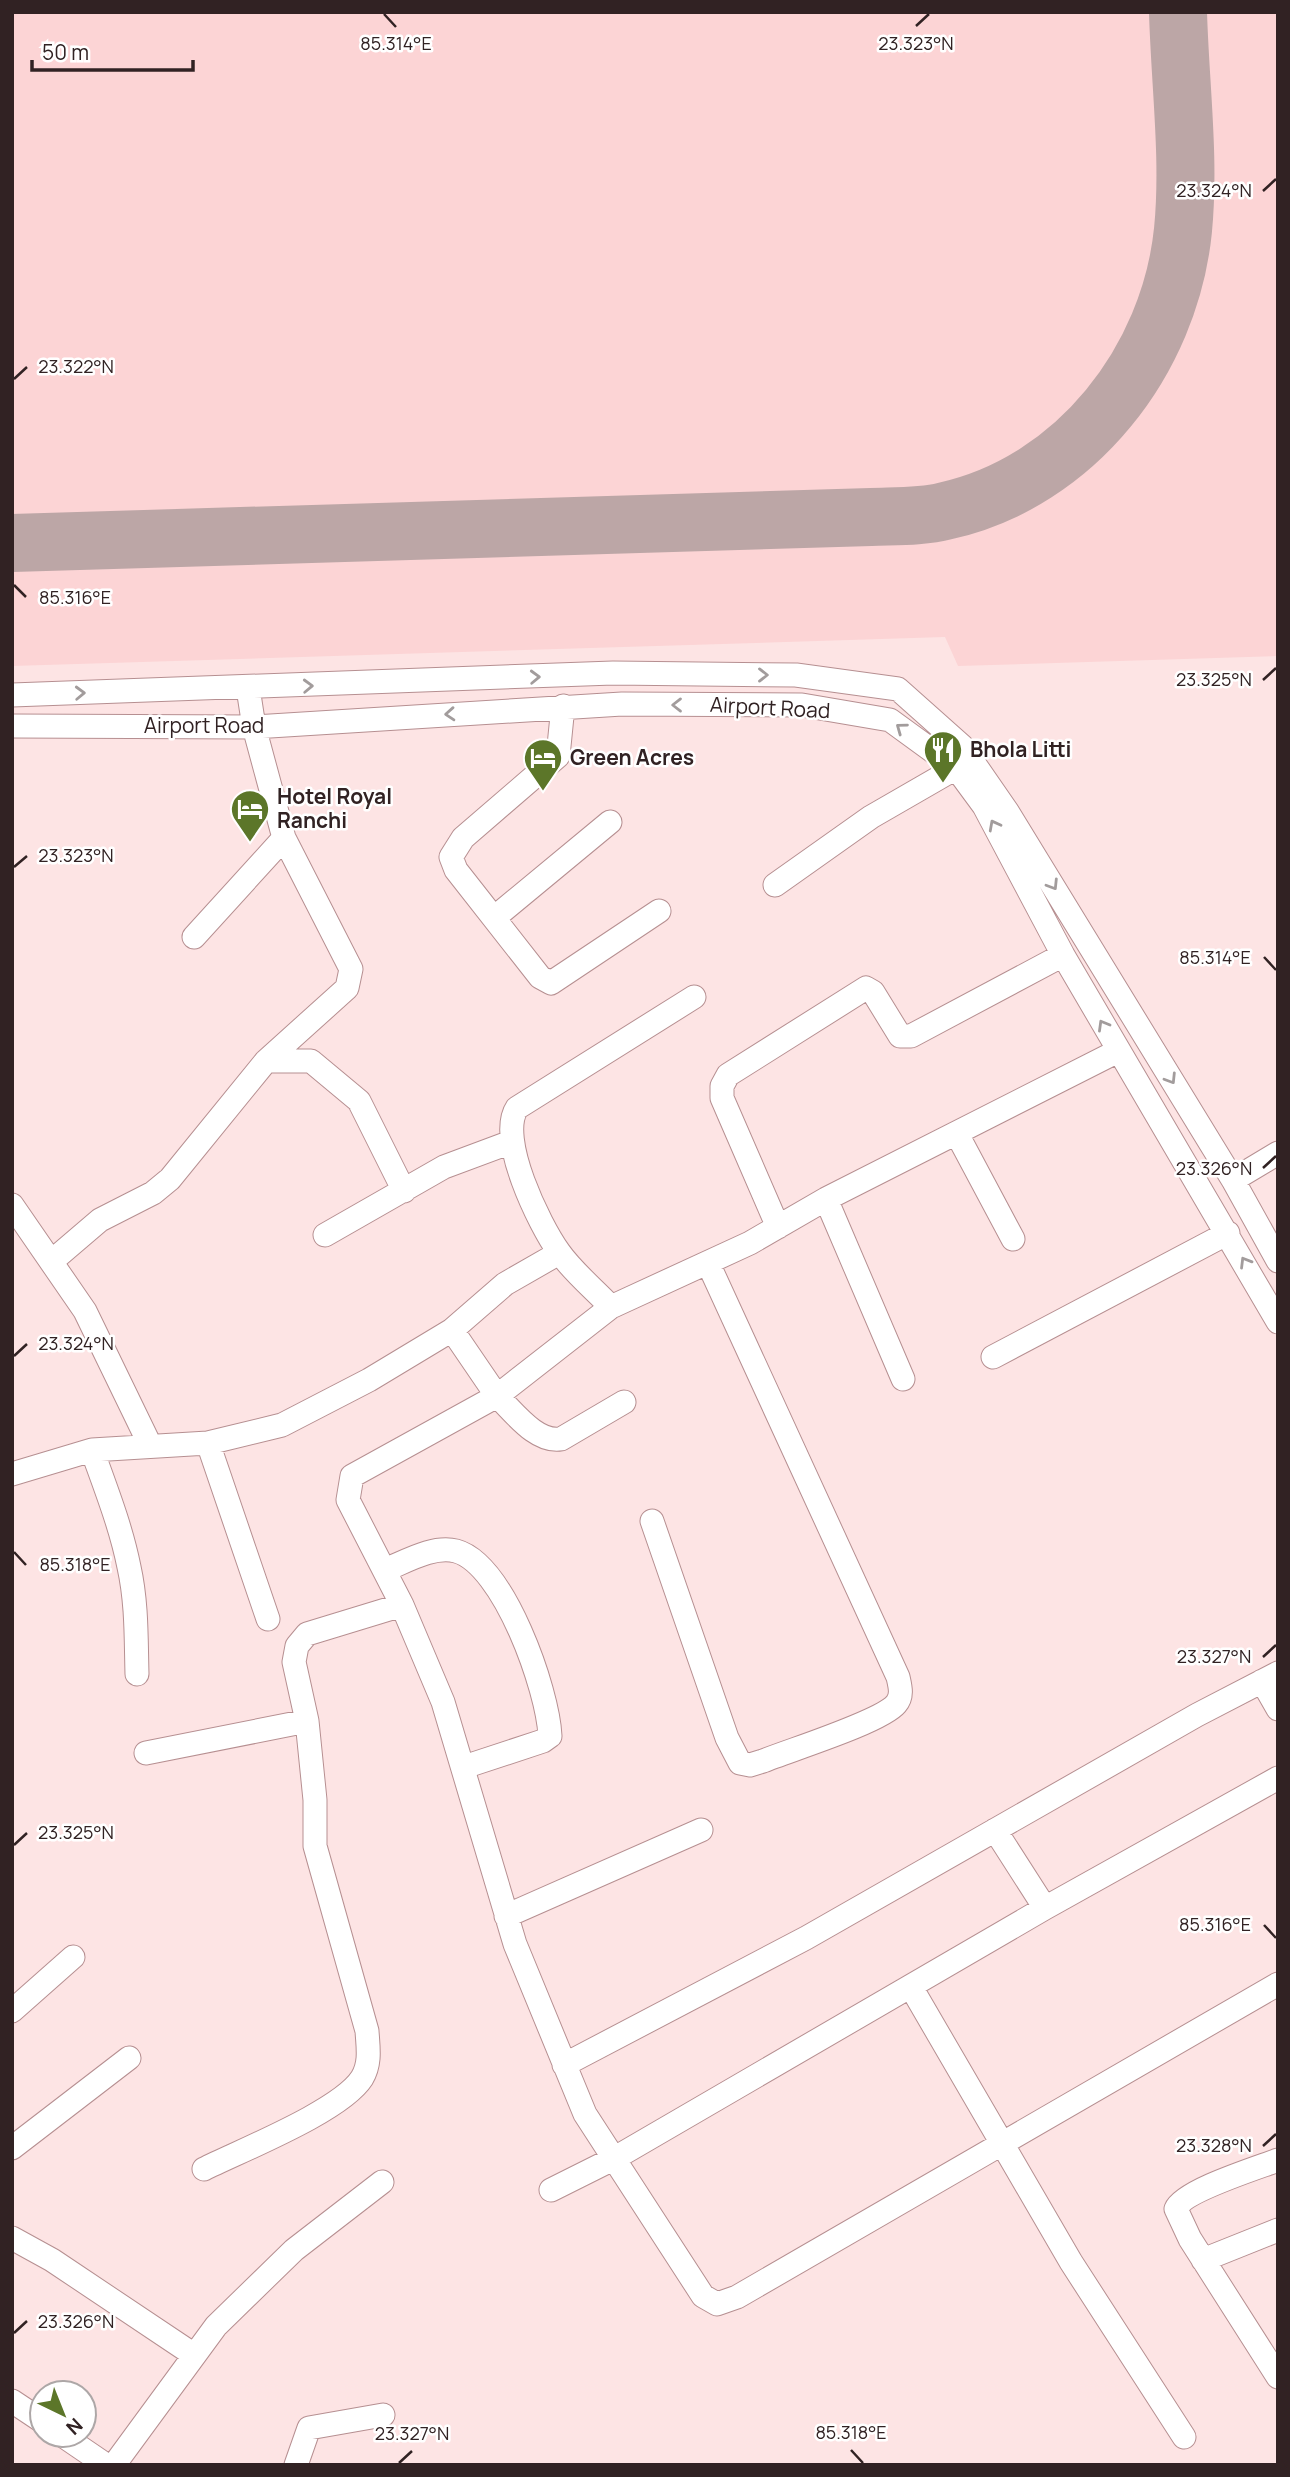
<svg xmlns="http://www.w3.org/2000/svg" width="1290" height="2477" viewBox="0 0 1290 2477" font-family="Manrope,sans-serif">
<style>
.built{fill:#fcd4d5}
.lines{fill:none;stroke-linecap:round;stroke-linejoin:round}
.taxiway{stroke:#bca6a6;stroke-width:58}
.minor-casing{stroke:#b68f91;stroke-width:25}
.minor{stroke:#fff;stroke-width:23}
.oneway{stroke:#a29c9c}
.ticks{fill:none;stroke:#312223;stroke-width:2.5}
.labels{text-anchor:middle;stroke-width:5;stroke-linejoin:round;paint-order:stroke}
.street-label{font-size:21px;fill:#312223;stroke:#fff}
.poi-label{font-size:21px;font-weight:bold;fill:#312223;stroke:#fff;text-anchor:start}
.ticks-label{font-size:18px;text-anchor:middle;fill:#312223;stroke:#fff;stroke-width:5;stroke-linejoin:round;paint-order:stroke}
</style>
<rect width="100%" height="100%" fill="#fde4e4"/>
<path class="built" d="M12,12H1278V656L958,666L945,637L12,666Z"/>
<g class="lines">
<path class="taxiway" d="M12,543L871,517C895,516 922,517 945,511C1076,482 1170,360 1183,230C1190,159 1180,84 1178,12"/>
<g class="minor-casing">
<path id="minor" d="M12,695L613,673L796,675L898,689L962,746L1007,811L1233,1180L1278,1261
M563,706L558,756L463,838L451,857L456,870L540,977L551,983L659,911
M12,726L254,727L622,704L802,705L890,720L956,768L984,806L1063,955L1278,1322
M775,885L871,817L956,768
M494,918L610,822
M194,937L284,838L254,727L248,688
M266,1061H311L359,1101L404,1191
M957,1134L1013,1239
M1233,1180L1278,1153
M826,1199L903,1379
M12,1205L85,1311L150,1445
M778,1227L722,1098V1086L728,1075L866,988L873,992L900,1036H911L1063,955
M325,1235L444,1167L511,1142
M52,1261L100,1220L153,1193L170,1179L266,1061L347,988L351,969L284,838
M611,1307C594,1289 573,1272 559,1252C539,1224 497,1138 517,1108L694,997
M452,1330L497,1396L611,1307L750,1243L826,1199L1118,1051
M993,1357L1228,1233
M624,1402L561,1439C536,1443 514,1412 497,1396L352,1476L348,1500L402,1605L443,1702L515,1944L585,2114L703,2296L717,2304L737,2297L1278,1984
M208,1443L268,1619
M92,1450C106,1489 121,1527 129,1567C137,1603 136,1639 137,1674
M12,1474L92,1450L208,1443L282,1425L369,1380L452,1330L505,1284L559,1253
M652,1521L727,1738L740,1763L750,1765L763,1761C790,1750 881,1722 896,1704C903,1696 900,1686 898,1677L708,1263
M385,1570C405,1562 433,1545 456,1551C504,1564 548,1690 550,1736L543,1741L464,1767
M1262,1681L1278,1709
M146,1753L307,1721
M995,1830L1045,1908
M506,1916L701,1830
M911,1987L1071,2262L1184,2437
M12,2011L73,1957
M564,2065L806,1938L1197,1715L1278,1673
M12,2148L129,2058
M1278,2160C1257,2168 1183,2191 1176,2209L1190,2239L1278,2377
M204,2169C242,2150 341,2111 362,2078C371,2063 368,2047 367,2031L315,1846V1800L307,1721L294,1662L297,1646L307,1634L402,1605
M551,2190L615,2158L1045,1908L1278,1778
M12,2238L52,2260L194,2355
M1203,2260L1278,2230
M12,2401L42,2421
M62,2435L106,2465
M114,2465L216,2326L294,2250L382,2182
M296,2465L309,2428L383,2415"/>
</g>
<use href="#minor" class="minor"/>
</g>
<defs><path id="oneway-chevron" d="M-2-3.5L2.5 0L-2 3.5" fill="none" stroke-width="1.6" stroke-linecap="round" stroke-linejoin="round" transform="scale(1.75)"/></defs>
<g class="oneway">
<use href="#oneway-chevron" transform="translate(763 675)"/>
<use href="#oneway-chevron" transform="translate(535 677) rotate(-2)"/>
<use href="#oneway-chevron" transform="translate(308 686) rotate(-2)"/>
<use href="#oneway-chevron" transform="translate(80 693) rotate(-2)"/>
<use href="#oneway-chevron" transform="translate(677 705) rotate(-180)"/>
<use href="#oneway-chevron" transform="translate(450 714) rotate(176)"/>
<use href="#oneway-chevron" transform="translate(901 728) rotate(-144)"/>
<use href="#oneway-chevron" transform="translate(994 825) rotate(-118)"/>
<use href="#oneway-chevron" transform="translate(1053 885) rotate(58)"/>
<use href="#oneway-chevron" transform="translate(1103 1025) rotate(-120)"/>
<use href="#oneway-chevron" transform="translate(1171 1079) rotate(58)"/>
<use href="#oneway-chevron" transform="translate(1245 1262) rotate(-121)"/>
</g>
<path class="ticks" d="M384,14L396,27M916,26L929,14M1263,191L1276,179M14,379L27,367M14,585L26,597M1263,680L1276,668M14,867L27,856M1264,957L1276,970M1263,1168L1276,1156M14,1356L27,1344M14,1552L26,1565M1263,1657L1276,1645M14,1845L27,1833M1264,1925L1276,1938M1263,2146L1276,2134M14,2333L27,2321M851,2450L863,2463M399,2463L412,2451"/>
<defs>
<g id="restaurant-pin" transform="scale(2.0125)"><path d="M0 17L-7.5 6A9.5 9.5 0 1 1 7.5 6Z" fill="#5c7629" stroke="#fff"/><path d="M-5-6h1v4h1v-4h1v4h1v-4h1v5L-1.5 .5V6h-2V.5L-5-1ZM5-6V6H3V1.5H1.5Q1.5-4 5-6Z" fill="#fff"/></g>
<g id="hotel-pin" transform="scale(2.0125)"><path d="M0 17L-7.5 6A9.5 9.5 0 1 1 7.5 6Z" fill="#5c7629" stroke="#fff"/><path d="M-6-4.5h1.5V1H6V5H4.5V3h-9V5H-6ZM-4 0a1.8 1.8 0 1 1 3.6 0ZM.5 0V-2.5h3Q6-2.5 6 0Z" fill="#fff"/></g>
</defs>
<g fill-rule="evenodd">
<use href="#restaurant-pin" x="943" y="750"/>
<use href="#hotel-pin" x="543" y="758"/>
<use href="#hotel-pin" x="250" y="809"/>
</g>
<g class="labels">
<g class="street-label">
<text transform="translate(770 708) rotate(3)" y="7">Airport Road</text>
<text x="204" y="733">Airport Road</text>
</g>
<g class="poi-label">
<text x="970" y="757">Bhola Litti</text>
<text x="570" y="765">Green Acres</text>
<text x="277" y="804">Hotel Royal<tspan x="277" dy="24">Ranchi</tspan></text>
</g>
</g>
<g class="ticks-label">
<text x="916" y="50">23.323°N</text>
<text x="396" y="50">85.314°E</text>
<text x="1214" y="197">23.324°N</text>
<text x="76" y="373">23.322°N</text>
<text x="75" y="604">85.316°E</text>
<text x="1214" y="686">23.325°N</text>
<text x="76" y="862">23.323°N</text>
<text x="1215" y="964">85.314°E</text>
<text x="1214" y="1175">23.326°N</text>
<text x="76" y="1350">23.324°N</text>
<text x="75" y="1571">85.318°E</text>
<text x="1214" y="1663">23.327°N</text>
<text x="76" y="1839">23.325°N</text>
<text x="1215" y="1931">85.316°E</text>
<text x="1214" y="2152">23.328°N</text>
<text x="76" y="2328">23.326°N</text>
<text x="851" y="2439">85.318°E</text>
<text x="412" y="2440">23.327°N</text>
</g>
<rect width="1290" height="2477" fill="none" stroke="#312223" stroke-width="28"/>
<g transform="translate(63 2414) rotate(137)"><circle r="33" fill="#ffffff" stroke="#ada7a7" stroke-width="2"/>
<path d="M0-5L12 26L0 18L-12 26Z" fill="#5c7629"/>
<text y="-10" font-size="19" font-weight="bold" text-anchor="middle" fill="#312223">N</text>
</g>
<path d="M32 60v10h161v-10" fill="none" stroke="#312223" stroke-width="3.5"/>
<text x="42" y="60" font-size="21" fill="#312223" stroke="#ffffff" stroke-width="5" paint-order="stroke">50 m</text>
</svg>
